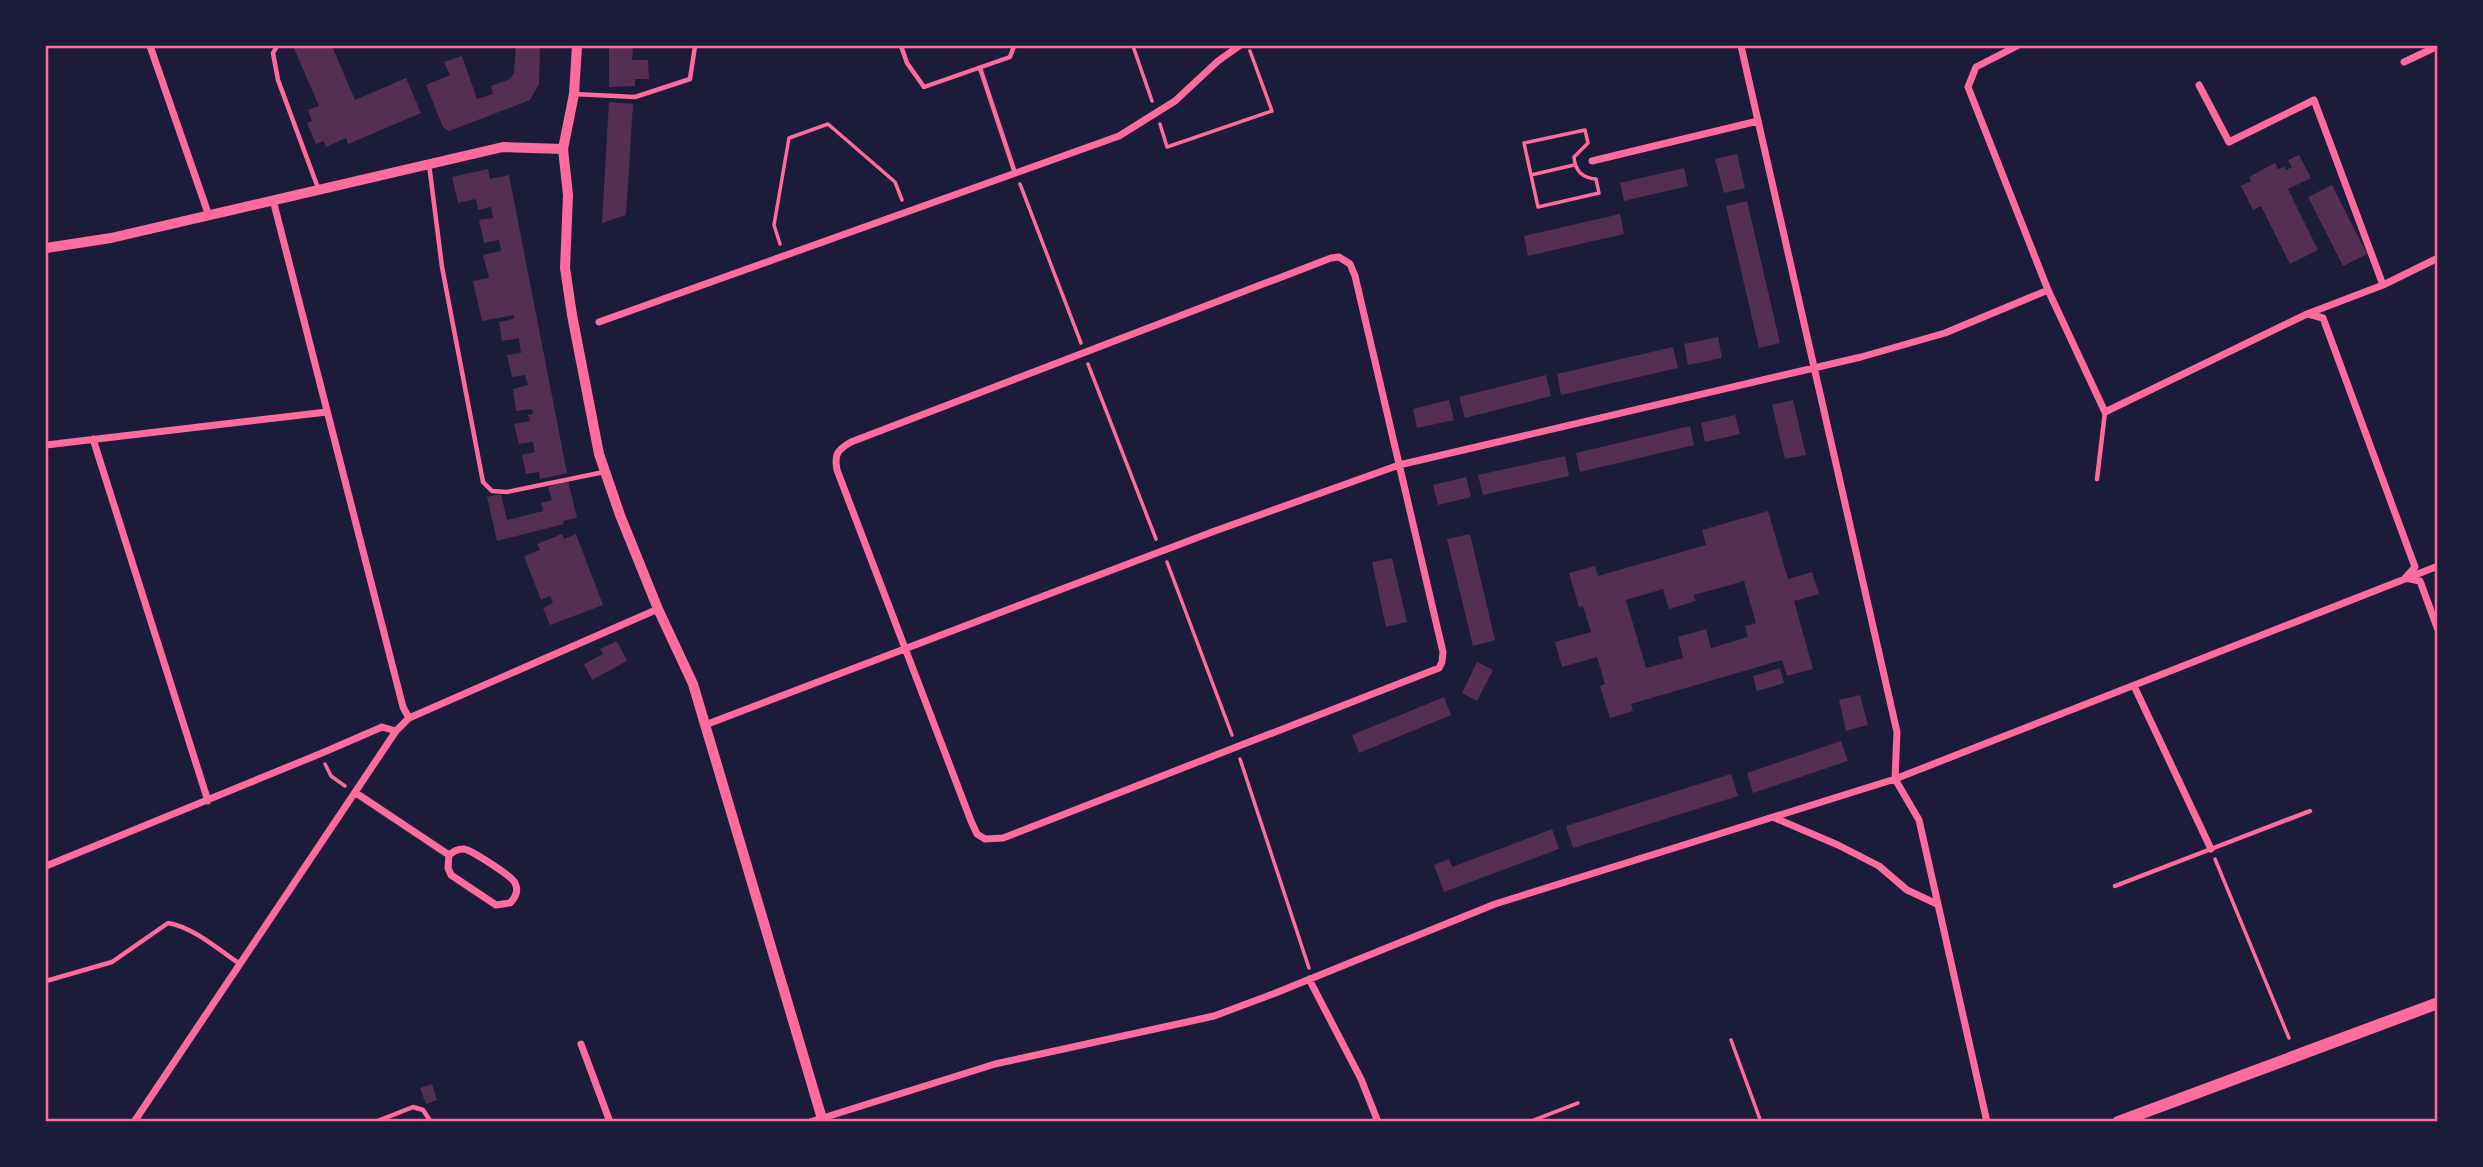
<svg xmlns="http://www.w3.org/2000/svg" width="2483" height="1167" viewBox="0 0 2483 1167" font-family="'Golos Text',sans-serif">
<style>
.building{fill:#542f53;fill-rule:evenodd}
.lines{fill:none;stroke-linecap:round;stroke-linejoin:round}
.path{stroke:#ff6b9d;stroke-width:3.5}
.service{stroke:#ff6b9d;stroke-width:4.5}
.minor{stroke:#ff6b9d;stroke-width:7}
.tertiary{stroke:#ff6b9d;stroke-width:10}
.primary{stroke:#ff6b9d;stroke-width:12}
.neatline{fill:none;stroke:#ff6b9d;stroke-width:2.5}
</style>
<rect width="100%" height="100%" fill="#1b1b3a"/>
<path class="building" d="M293,46H332L355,100L406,78L421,113L348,144L346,138L326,147L324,141L316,144L307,123L312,121L308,110L319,106Z
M516,46H540L539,84L530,100L449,131L443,127L426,85L450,75L444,62L462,56L477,99L493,94L491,86L510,79L514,73Z
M609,46H633L632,60H648L649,79H635V86L609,87Z
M609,102L633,104L626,215L602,223Z
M1737,154L1745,188L1724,193L1715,159Z
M2299,155L2311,178L2288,189L2318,250L2290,264L2261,206L2253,210L2241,186L2251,181L2249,177L2275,163L2278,169L2284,167L2286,170L2292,167L2288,160Z
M1684,168L1688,186L1624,201L1620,183Z
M488,169L490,179L509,175L567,473L540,479L539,472L526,474L522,455L535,452L533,442L519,444L514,424L530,421L528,415L533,414L532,409L516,411L513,389L528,385L525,375L512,377L507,355L521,353L519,338L502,341L499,322L513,319L514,315L482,321L473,281L489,278L483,255L501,251L499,240L484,243L479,220L493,218L491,207L478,210L476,199L458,203L452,177Z
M2332,185L2367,254L2343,266L2308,197Z
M1747,201L1780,343L1759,348L1726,206Z
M1620,214L1624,234L1528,256L1524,236Z
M1718,337L1722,358L1688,365L1684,344Z
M1673,347L1678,368L1561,395L1557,374Z
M1546,375L1551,396L1465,418L1459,397Z
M1449,400L1454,420L1417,428L1413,409Z
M1793,400L1806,455L1785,459L1772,405Z
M1735,415L1740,434L1705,442L1701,423Z
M1690,426L1694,445L1580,472L1576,453Z
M1565,456L1569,476L1483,495L1478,475Z
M1466,477L1471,497L1438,505L1433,485Z
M568,481L577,518L563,521L564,524L497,541L487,497L501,494L507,520L543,511L541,503L552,500L548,487Z
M1768,511L1788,579L1812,572L1819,594L1794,601L1813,669L1787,676L1782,660L1631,704L1633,711L1610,718L1600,686L1605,684L1597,657L1562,667L1555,642L1591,632L1583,606L1579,607L1569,573L1595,566L1598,576L1706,545L1702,530ZM1744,581L1756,623L1745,626L1748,637L1711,648L1706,629L1678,637L1683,658L1646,668L1626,600L1663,589L1669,609L1696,601L1694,595Z
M562,534L564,539L576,534L603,605L550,625L543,608L553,603L550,596L541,600L524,556L540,550L537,544Z
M1470,534L1495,640L1473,646L1447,539Z
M1392,558L1407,622L1386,627L1372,562Z
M617,641L627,661L592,680L584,664L603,654L600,649Z
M1477,662L1493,670L1477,701L1462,693Z
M1780,668L1784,683L1757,691L1753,676Z
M1860,695L1868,725L1846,731L1839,700Z
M1444,697L1451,715L1359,753L1352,735Z
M1841,741L1848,761L1753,793L1747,773Z
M1731,774L1738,796L1573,848L1566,826Z
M1552,829L1559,849L1444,892L1434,865L1449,859L1452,867Z
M432,1084L437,1100L426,1104L420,1088Z"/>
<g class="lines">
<path class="path" d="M1133,46L1152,101
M1160,124L1167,147L1272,111L1250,51
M1585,130L1588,143L1574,157C1575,171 1582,178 1596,179L1599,193L1538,207L1524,143Z
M1531,175L1574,165
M1020,184L1081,343
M780,244L774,225L789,138L828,124L895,182L902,200
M1088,364L1156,539
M1167,562L1232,735
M1240,759L1309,968
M325,764L331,776L345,786
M2215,859L2289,1038
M1731,1040L1761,1122
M1529,1122L1578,1103"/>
<path class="service" d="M277,46L273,53L278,80L318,188
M901,46L907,63L924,87L1010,57L1014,46
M980,68L1015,173
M574,94L635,97L690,79L695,46
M429,164L442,267L483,482L492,491L507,492L604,472
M2097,479L2105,412
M2115,886L2310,811
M46,981L112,962L168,923C193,927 219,950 240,964
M375,1122L413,1107L423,1110L431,1122"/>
<path class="minor" d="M150,46L209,216
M1741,46L1897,732L1895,779L1919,820L1987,1122
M2017,46L1976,67L1968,87L2048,290L2105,412L2307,314L2383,285L2438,258
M2404,62L2438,46
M2199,85L2229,142L2314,100L2383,285
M1592,161L1758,121
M273,200L403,707L409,718
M1339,257L1350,264L1355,276L1443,652L1442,662L1439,668L1003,838L985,839L977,834L971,821L837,470C834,455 837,450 851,442L1331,258Z
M2308,314L2323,318L2415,567L2405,578L2420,581L2438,630
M599,322L1119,136L1175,101L1218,61L1239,46
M93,439L208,801
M46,445L327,412
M2134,686L2211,849
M705,725L1212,532L1399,465L1861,357L1945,333L2048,290
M356,793L449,855C454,851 457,849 464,849C471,850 512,876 515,883C519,891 515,898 510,903L496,905L451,875L448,868L449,855
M1775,818L1838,845L1879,866L1907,890L1937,904
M46,866L322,753L382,727L396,731
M1309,979L1361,1079L1378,1122
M581,1044L610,1122
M134,1122L396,731L409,718L658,609
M810,1122L995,1064L1214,1016L1273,994L1495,904L1895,779L2438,566"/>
<path class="tertiary" d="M577,46L574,94L563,149L568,195L565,268L572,315L599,454L620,515L658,609L693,684L823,1122
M46,248L111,238L503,147L563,149"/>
<path class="primary" d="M2118,1122L2438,1003"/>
</g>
<rect width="2483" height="1167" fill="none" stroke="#1b1b3a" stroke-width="94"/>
<rect x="47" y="47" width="2389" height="1073" class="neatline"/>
</svg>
